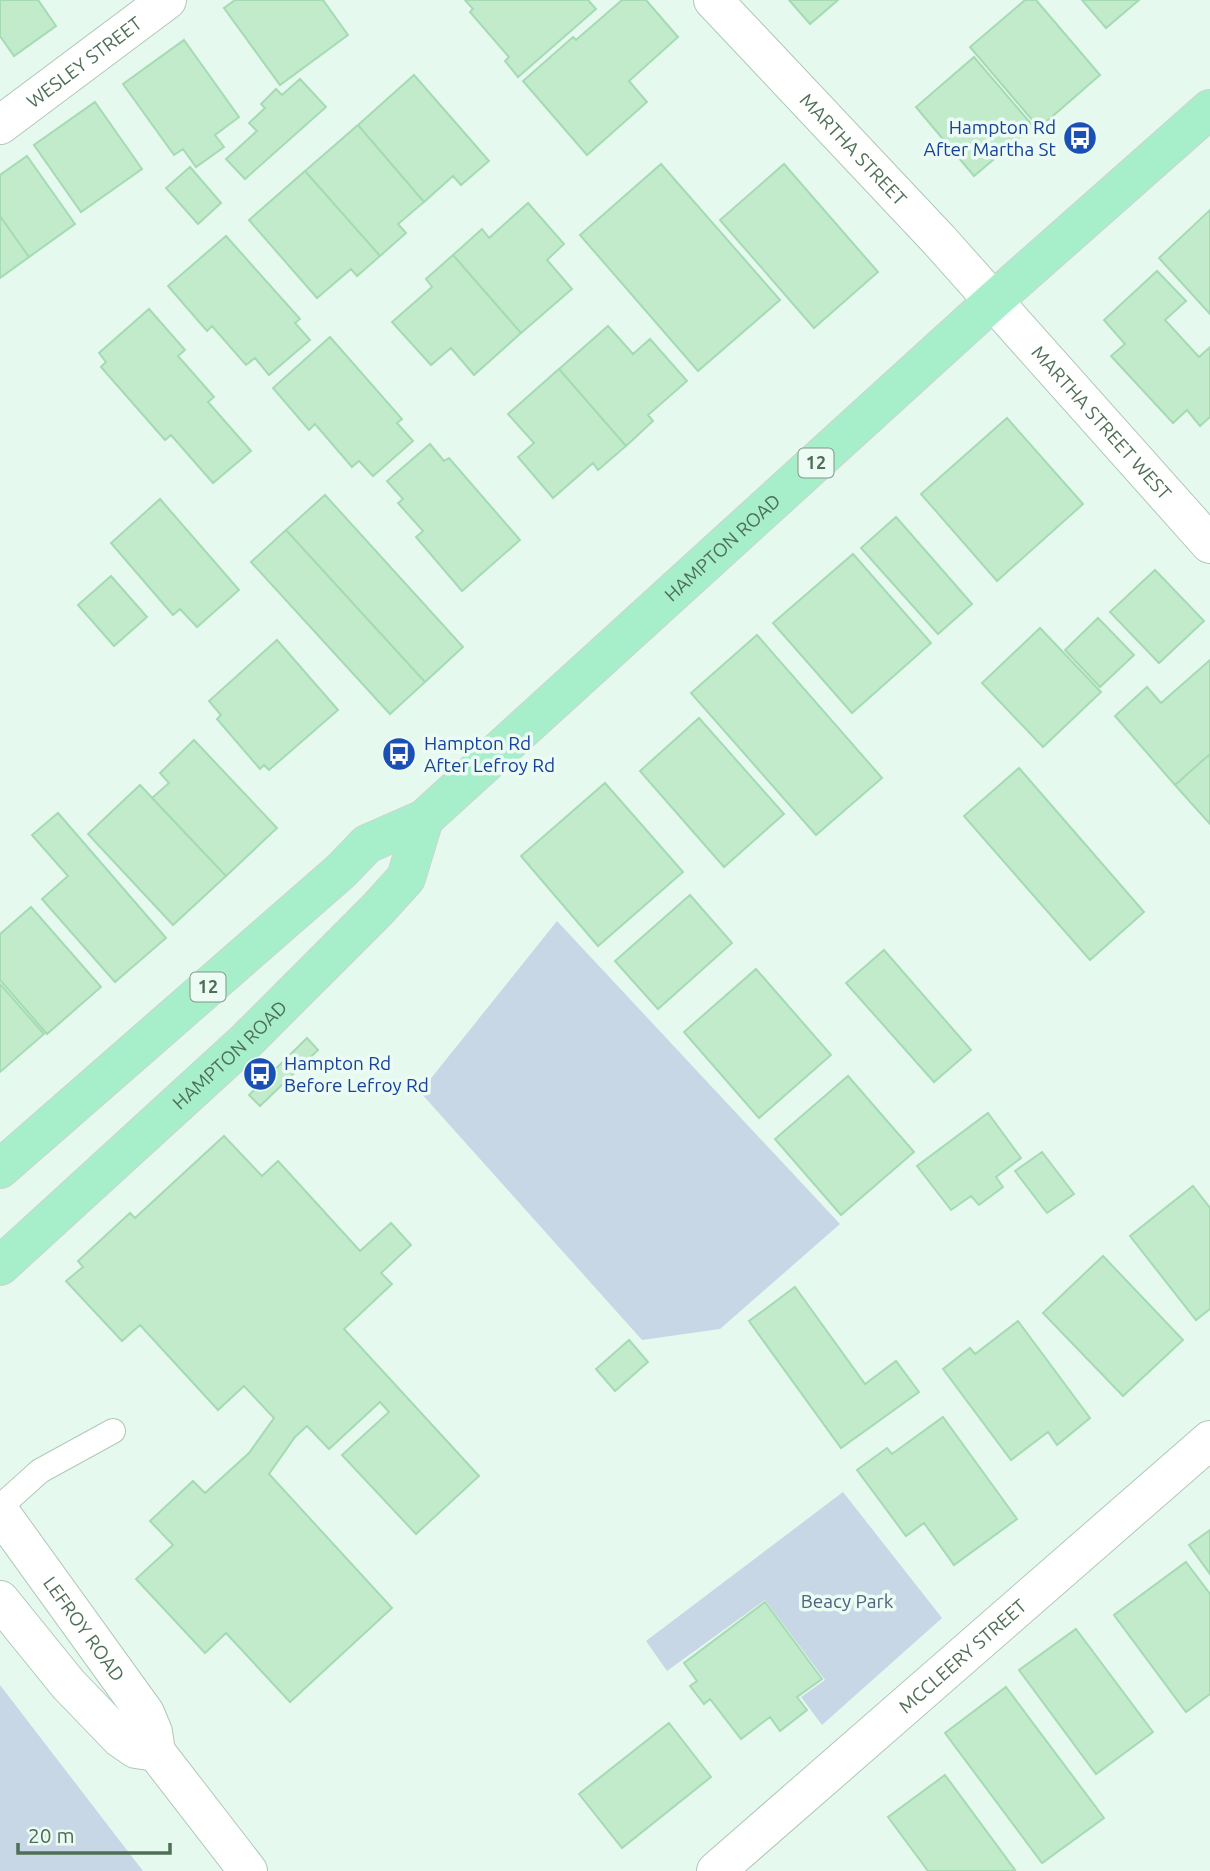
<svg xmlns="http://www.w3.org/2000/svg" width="1210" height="1871" viewBox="0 0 1210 1871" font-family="Ubuntu,sans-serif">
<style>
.green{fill:#c7d7e5}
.building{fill:#c2ebcc;stroke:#a4dbb2;stroke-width:2}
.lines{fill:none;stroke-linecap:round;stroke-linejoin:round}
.service-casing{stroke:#aec9b7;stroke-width:26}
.minor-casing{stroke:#aec9b7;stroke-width:40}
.tertiary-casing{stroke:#aec9b7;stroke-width:40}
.primary-casing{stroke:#cad4cc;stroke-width:40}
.service{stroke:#fff;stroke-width:24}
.minor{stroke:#fff;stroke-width:38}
.tertiary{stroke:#fff;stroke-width:38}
.primary{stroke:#a7efcb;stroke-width:38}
.labels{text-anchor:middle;stroke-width:7;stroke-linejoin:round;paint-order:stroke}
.shield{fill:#ecfcf4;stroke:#7e9985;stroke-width:2}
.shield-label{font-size:18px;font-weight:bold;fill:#4f6f56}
.street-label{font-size:19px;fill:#4f6f56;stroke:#ecfcf4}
.transit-label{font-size:19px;fill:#164399;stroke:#ecfcf4;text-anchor:start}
.park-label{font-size:19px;fill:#4e637e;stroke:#ecfcf4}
</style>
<rect width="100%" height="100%" fill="#e6f9ef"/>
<path class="green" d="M557,921L840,1224L720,1329L642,1340L420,1092Z
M843,1492L942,1618L822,1725L801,1697L825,1680L765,1600L667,1671L646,1641Z
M0,1685L143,1871H0Z"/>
<path class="building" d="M0,0H38L56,26L14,56L0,36Z
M235,0H323L348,35L280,85L224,8Z
M465,0H588L596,9L518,77L505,61L509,57L470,12L473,9Z
M622,0H646L678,37L629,81L647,102L587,155L523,81L573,37L576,40Z
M789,0H838L810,24Z
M1025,0H1036L1100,75L1039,128L970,47Z
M1082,0H1139L1106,28Z
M184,40L239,117L215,135L224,147L196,167L183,149L174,155L123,84Z
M974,57L1033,126L974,176L916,107Z
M414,75L489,161L461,185L453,176L424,202L358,125Z
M300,79L326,107L245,179L226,159L257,131L249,123L265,108L261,104L276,89L282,95Z
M95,102L142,169L81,212L34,145Z
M358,125L424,202L398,224L406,233L380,256L305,171Z
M27,156L75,224L29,257L0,216V175Z
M661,164L780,300L698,371L580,235Z
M784,164L878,272L814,328L720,220Z
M190,167L221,203L198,224L166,188Z
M305,171L380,256L357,276L351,269L317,298L249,220Z
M528,203L564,244L547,260L572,289L521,333L453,255L482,229L489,238Z
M1210,210V314L1159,258Z
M0,216L29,257L0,278Z
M226,236L300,319L295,323L310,340L269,375L255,358L246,365L212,326L207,331L168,286Z
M453,255L521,333L474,375L451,348L431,365L392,322L432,287L426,279Z
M1157,271L1186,301L1165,320L1199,357L1210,347V417L1200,426L1187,410L1173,423L1111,356L1125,344L1104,320Z
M149,309L185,350L178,356L214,397L208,402L251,451L213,483L171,435L165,440L101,367L106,362L99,353Z
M608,326L633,354L650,339L687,381L648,415L653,421L626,446L559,369Z
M330,337L402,419L397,423L413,441L373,476L359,461L352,467L315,424L309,430L273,388Z
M559,369L626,446L598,470L593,463L553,498L518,457L534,443L508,414Z
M1007,418L1083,504L997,581L921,494Z
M430,444L444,461L449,458L520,540L462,591L416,537L423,531L398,503L403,499L387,481Z
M325,495L463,647L425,682L286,530Z
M160,499L239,590L197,627L180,609L173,615L111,543Z
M896,517L972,604L938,634L861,548Z
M286,530L425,682L390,714L251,562Z
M853,554L931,643L852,713L773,623Z
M1155,570L1204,621L1159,663L1110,612Z
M111,576L147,617L114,646L78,605Z
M1098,618L1134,655L1100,687L1065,650Z
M1040,628L1101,692L1043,747L982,683Z
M757,635L882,778L816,835L691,693Z
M277,640L338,710L269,770L264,765L260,769L217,719L221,715L209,701Z
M1210,660V754L1175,785L1115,716L1147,687L1161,703Z
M699,718L784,814L724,867L640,771Z
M194,740L277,828L226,876L152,798L169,783L160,773Z
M1210,754V824L1175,785Z
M1019,768L1144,912L1090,960L964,816Z
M605,783L683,872L598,946L521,856Z
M140,785L226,876L173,925L88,834Z
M58,813L166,938L115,982L42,899L68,876L32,835Z
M690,895L732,943L658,1009L615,961Z
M31,907L101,987L47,1034L0,980V934Z
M884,950L971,1050L934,1082L846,983Z
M756,969L831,1055L759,1118L684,1032Z
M0,984L44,1034L0,1072Z
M307,1038L318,1050L260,1106L249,1095Z
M848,1076L914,1152L841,1215L775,1139Z
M988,1113L1021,1158L996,1177L1003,1187L979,1205L971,1196L951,1210L917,1166Z
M224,1136L262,1176L278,1161L360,1251L391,1223L411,1245L381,1273L392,1284L344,1329L479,1476L416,1534L342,1455L389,1412L380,1402L329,1449L307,1426L295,1437L269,1474L392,1608L290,1702L226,1633L205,1653L136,1579L173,1545L150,1521L193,1481L205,1493L249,1453L274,1418L244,1386L218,1410L140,1325L122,1341L66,1281L83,1267L78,1261L130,1213L135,1218Z
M1042,1152L1074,1194L1047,1213L1015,1171Z
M1193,1186L1210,1208V1309L1196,1320L1130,1236Z
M1103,1256L1183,1340L1123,1396L1043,1313Z
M795,1287L865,1384L896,1361L919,1392L841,1448L749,1321Z
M1018,1321L1090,1418L1057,1445L1048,1432L1011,1460L943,1369L970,1348L975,1354Z
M629,1340L648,1362L615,1391L596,1369Z
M943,1417L1017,1519L954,1565L924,1523L906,1536L857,1470L887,1448L892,1454Z
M1210,1530V1574L1189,1545Z
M1186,1562L1210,1594V1694L1186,1712L1114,1615Z
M765,1602L822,1679L797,1697L807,1710L780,1731L770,1717L741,1739L710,1699L704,1704L690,1686L697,1681L684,1663Z
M1076,1629L1153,1732L1096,1774L1019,1670Z
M1006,1687L1104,1818L1042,1863L945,1733Z
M669,1723L711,1777L622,1848L579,1794Z
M945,1775L1015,1870L1013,1871H928L888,1817Z"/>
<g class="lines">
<g class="service-casing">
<path id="service" d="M0,1507L40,1471L113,1431"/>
</g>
<g class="minor-casing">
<g id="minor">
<path id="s1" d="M713,0L939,240L1210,544"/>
<path id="s2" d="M0,125L167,0"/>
<path id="s3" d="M716,1871L1210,1440"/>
</g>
</g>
<g class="tertiary-casing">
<g id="tertiary">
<path id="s4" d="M0,1512L145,1713L153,1732L156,1752L248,1871"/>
<path d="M0,1600L68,1684L120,1738L136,1749L156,1752"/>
</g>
</g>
<g class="primary-casing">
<g id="primary">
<path id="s5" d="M0,1169L341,871L367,844L424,819L993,301L1210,109"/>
<path id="s6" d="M0,1266L246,1041L377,910L406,878L424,819"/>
</g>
</g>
<use href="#service" class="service"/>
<use href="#minor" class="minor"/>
<use href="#tertiary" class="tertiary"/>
<use href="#primary" class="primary"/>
</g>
<defs>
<g id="bus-disc" transform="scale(1.75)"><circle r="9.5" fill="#1a4fb4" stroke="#ecfcf4"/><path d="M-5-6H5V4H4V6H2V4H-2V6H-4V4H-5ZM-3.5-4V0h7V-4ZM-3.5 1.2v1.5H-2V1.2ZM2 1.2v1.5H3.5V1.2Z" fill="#fff"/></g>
</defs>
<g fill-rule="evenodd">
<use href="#bus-disc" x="1080" y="138"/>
<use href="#bus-disc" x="399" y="754"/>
<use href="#bus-disc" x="260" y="1074"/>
</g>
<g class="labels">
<g class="shield">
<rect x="798.5" y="448.5" width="35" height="29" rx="5"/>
<rect x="190.5" y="972.5" width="35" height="29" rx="5"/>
</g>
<g class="shield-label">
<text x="816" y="469">12</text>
<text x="208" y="993">12</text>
</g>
<g class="street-label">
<text dy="7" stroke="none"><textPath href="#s2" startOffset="105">WESLEY STREET</textPath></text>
<text dy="7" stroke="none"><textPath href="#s1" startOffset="205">MARTHA STREET</textPath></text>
<text dy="7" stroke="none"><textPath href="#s1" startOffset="574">MARTHA STREET WEST</textPath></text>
<text dy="7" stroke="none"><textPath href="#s5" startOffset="956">HAMPTON ROAD</textPath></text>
<text dy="7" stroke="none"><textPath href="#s6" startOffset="312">HAMPTON ROAD</textPath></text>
<text dy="7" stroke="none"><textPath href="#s4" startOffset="144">LEFROY ROAD</textPath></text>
<text dy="7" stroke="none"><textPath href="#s3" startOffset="327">MCCLEERY STREET</textPath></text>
</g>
<g class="transit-label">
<text x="1056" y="134" text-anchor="end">Hampton Rd<tspan x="1056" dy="22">After Martha St</tspan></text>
<text x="424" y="750">Hampton Rd<tspan x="424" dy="22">After Lefroy Rd</tspan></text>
<text x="284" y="1070">Hampton Rd<tspan x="284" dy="22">Before Lefroy Rd</tspan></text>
</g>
<g class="park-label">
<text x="847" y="1608">Beacy Park</text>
</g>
</g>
<path d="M18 1843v10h152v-10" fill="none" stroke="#4f6f56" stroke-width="3.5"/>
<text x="28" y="1843" font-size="21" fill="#4f6f56" stroke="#ecfcf4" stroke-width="5" paint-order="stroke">20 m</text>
</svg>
